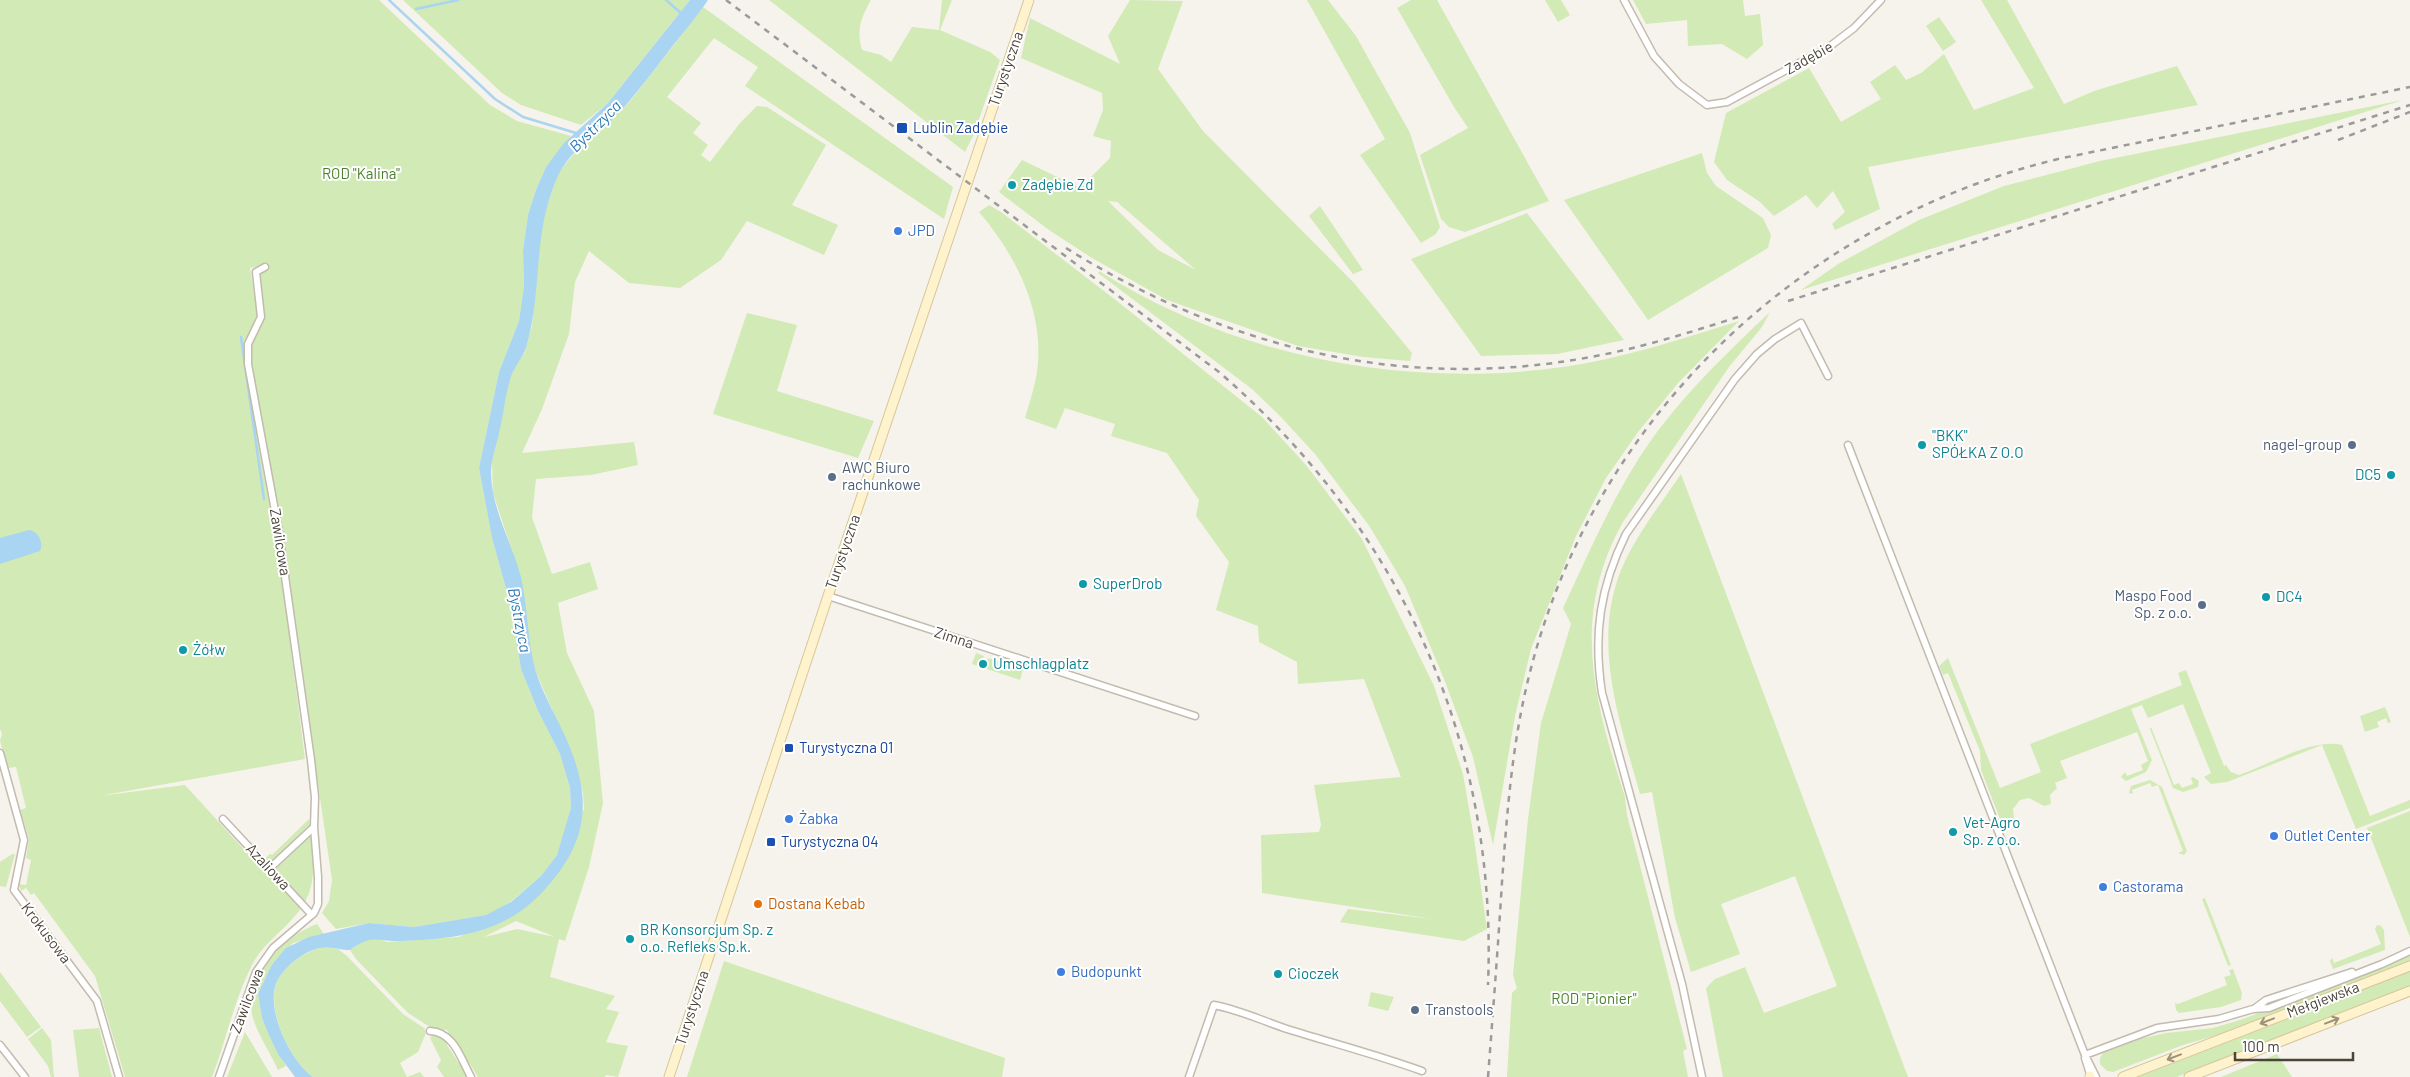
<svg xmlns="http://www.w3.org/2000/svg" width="2410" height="1077" viewBox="0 0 2410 1077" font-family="Barlow,sans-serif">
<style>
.green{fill:#d2eab5;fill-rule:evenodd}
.water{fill:#a9d4f2}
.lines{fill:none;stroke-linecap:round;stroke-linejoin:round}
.stream{stroke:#a9d4f2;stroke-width:2.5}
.street-casing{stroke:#c2bbae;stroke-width:9}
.secondary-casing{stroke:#d6c79b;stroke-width:11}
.street{stroke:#fff;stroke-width:6}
.secondary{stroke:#fff3cd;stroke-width:9}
.rail{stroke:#9a9a9a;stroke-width:2.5;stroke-dasharray:6 6;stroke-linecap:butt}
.oneway{stroke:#9c937c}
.transit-dot{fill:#1a4fb4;stroke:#fff;stroke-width:2}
.culture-dot{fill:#0f9aa8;stroke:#fff;stroke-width:2}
.shop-dot{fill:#3f7fe0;stroke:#fff;stroke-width:2}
.service-dot{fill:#5c6f8a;stroke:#fff;stroke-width:2}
.food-dot{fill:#e8710a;stroke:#fff;stroke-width:2}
.labels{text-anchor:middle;stroke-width:4;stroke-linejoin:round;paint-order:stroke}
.street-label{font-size:15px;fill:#4b4439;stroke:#fff}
.transit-label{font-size:15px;fill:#164399;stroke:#fff;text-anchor:start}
.park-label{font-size:15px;fill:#4a7f2a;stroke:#fff}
.culture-label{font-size:15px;fill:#0d838f;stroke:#fff;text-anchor:start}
.shop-label{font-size:15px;fill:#366cbe;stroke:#fff;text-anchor:start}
.service-label{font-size:15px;fill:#4e5e75;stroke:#fff;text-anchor:end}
.food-label{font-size:15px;fill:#c56008;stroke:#fff;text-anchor:start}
.water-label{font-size:16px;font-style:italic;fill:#2e7ab2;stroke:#fff}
</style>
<rect width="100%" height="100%" fill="#f6f3ec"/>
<path class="green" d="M0,0H379L490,105L517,121L571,136L546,167L536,190L528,215L523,251L524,286L519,321L499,372L479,468L492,538L510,603L521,669L538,711L560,754L570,788L571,808L567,824L557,855L541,876L503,908L486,915L414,927L369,923L336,929L322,913L329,901L332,880L290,593L251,361L252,341L265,318L260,274L264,265L250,268L258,317L246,342L245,356L284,595L305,759L99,796L185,785L258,865L270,854L272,855L309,819C313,849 320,885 299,911C284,931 263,943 252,965C234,1000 226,1041 212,1077H125L95,976L34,893L31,895L26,888L21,891L19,884L26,885L31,860L26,858L29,839L20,810L26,808L16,767L8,768L0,741L2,734L0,729Z
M403,0H690L608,103L581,125L521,105L502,93Z
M769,0H871C861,18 856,30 862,50L881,55L891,62L912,27L939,30L942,0H952L940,30L990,52L1000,60L973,136L965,152Z
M1130,0L1183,1L1158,69L1203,131L1354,283L1412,353L1410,361L1363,357L1298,346L1167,300L1092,258L1049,230L999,192L1022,160L1099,197L1081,187L1110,158L1111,141L1093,136L1103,110L1102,93L1021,58L1030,18L1120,64L1108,36ZM1108,201L1117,202L1196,270L1158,250Z
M1307,0H1328L1356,36L1410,133L1440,227L1436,234L1421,243L1360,155L1385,139Z
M1411,0H1437L1549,201L1465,232L1449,227L1441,219L1420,155L1468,128L1454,107L1397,8Z
M1545,0H1561L1570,15L1558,22Z
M1633,0H1743L1745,16L1760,14L1763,45L1747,59L1722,44L1688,46L1687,20L1646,24Z
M1981,0H2007L2064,104L2094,91L2177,66L2198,105L1868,167L1880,209L1835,230L1832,224L1845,212L1833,191L1817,208L1806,195L1774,216L1760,202L1727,180L1714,162L1726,113L1809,68L1841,122L1881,99L1870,82L1895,65L1906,80L1921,73L1944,54L1974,110L2034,88Z
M703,7L953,187L944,219L745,86L758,67L714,38L667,97L701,123L693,133L708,145L701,155L710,162L740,123L757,106L767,107L826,145L792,205L838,225L824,255L747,221L721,260L680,288L629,283L589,251L575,282L569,334L542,409L522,453L634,442L638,465L591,475L536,479L532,517L552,574L590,562L598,589L558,603L567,653L594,711L603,803L589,867L565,941L559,939L550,977L615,996L606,1009L619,1012L606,1042L628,1046L618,1077L606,1075L605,1077H478L470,1064H463L447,1030L433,1029L408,1013L356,959L350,950L360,943L374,937L387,942L459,937L548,886L584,809L583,793L575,763L536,672L531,654L520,575L493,493L492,461L507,388L513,371L525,352L532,325L542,219L558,173L584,142L616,116L632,99ZM516,921L555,937L517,929L484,937Z
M1939,17L1956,42L1943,51L1926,26Z
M2403,100L1801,290L1838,264L1919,220L2004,186L2100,161Z
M1702,153L1707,173L1716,186L1763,218L1771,235L1768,248L1648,320L1564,200Z
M989,205L1001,212L1117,301L1262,417L1306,465L1362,539L1434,686L1463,774L1474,838L1487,929L1464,941L1340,922L1348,909L1433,919L1262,893L1261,835L1319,832L1321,825L1314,785L1401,777L1364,679L1298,684L1297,662L1259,642L1258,626L1216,610L1229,562L1196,516L1199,500L1167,453L1111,436L1115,424L1065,408L1056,429L1025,418C1030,400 1037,381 1038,362C1042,306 1014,253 979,212Z
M1320,206L1363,270L1353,274L1309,216Z
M1527,213L1624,340L1557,354L1481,356L1411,259Z
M1099,271C1240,360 1417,392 1582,364C1636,354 1688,337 1739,321L1679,382L1638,432L1606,478L1576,536L1531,649L1515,716L1493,845L1473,757L1444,679L1405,586L1370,527L1315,454L1280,416L1252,389L1098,273Z
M1770,312L1762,327L1729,367L1623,522C1570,617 1594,700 1625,797L1627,815L1687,1049L1683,1051L1688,1077H1507L1512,993L1517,988L1513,975L1528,819L1541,723L1571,624L1563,608C1592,546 1619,482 1660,428C1693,385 1731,349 1770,312Z
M747,313L797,325L777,391L874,421L858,458L713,414Z
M1681,474L1908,1077H1723L1706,988L1715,979L1745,967L1764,1013L1837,986L1795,876L1721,904L1740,954L1691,972L1675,918L1652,792L1640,794C1619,719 1589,637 1625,561C1640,530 1662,502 1681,474Z
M976,653L984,656L981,665L985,666L988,658L1023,669L1020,680L972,664Z
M1948,658L2000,788L2041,772L2030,744L2182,685L2178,673L2186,670L2224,766L2226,765L2231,772L2239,775C2268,765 2312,738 2342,745L2370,816L2410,800V808L2356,829L2322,745L2227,782L2211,784L2204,777L2211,773L2183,704L2148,718L2142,705L2131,709L2152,760L2146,772L2126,781L2121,777L2125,772L2127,776L2143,770L2141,765L2148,761L2137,732L2060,761L2067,778L2055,783L2057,788L2050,795L2051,804L2044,806L2029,798L2020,800L2013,809L2014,820L2002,824L1981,770L1980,751L1948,673L1943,675L1939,666Z
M2385,707L2391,722L2388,723L2386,718L2377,722L2379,727L2365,732L2360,716Z
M2151,727L2174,785L2179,783L2182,788L2193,784L2191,778L2193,777L2199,781L2198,787L2183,792L2173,788L2150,729Z
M2150,780L2162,787L2187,851L2184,855L2178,853L2183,851L2158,785L2152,787L2150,783L2132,790L2133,794L2129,793L2131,786Z
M2410,811V937L2367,828Z
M12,854H15L6,887L0,886V862Z
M2205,898L2231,965L2228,966L2202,899Z
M317,924L324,934L293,943L271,966L258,994L262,1018L286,1066L278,1070C271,1054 255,1030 252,1014C244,971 281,938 317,924Z
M2377,925L2381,926L2384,930L2385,950L2333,969L2330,961L2332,958L2334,963L2381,944L2375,929Z
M322,947L338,949L347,956L403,1014L424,1028L426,1033L418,1052L400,1063L407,1077L420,1072L424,1077H313C291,1062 267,1012 276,985C281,967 305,952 322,947Z
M2410,956V961L2238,1029L2183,1045L2113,1072L2107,1071L2100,1064V1058L2103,1053L2139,1039L2166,1033L2213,1028L2243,1019Z
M724,961L1005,1058L1002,1077H687Z
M2233,969L2242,993L2241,1000L2221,1007L2179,1013L2176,1010L2175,1003L2178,1004L2227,985L2224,977L2231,975L2229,970Z
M2410,971V987L2177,1077H2138Z
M0,972L41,1027L27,1037L0,1001Z
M1371,992L1394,997L1388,1011L1368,1006Z
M42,1028L51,1040L54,1077H51L48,1066L28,1039Z
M99,1028L112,1077H79L73,1030Z
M245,1032L272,1077H227Z
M433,1034L445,1037L447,1045L468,1077H444L437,1067L441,1060L430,1038Z
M2277,1054L2292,1077H2221Z"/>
<path class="water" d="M690,0H708C696,18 681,35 668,52C652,73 636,94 619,113C598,134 569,150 557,178C532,234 543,290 526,348C523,357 516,365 512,374C505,393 504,413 499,433C496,447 491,459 491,474C492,510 512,543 521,577C528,608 527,641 536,672C544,697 558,719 568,743C592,799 588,841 547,887C507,933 458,939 400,941C375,942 374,933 350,950C341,950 328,946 319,948C303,952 282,968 276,984C266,1011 291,1062 313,1077H295L278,1054L269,1035L262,1018L258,994L271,966L286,948L309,937L369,923L414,927L486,915L511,902L541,876L557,855L571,808L570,788L560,754L538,711L521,669L510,603L492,538L479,468L499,372L519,321L524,286L523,251L528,215L536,190L546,167L564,143L608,103Z
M29,530C38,531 44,543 40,551L0,564V538Z"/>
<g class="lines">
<path class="stream" d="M389,0L495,99L523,117L576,133
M666,0L682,14
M416,9L458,0
M241,337L264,499"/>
<g class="street-casing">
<path id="street" d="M1624,0L1654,56L1679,84L1707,105L1727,102L1829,47L1854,28L1881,0
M1848,445L2085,1055L2096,1077
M828,596L1195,716
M0,753L24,840L14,890L97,1001L119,1077
M223,819L312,915
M269,869L314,827
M2254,1009L2266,1000L2352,972
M430,1031C454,1032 461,1059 471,1077
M0,1045L25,1077
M2085,1055L2157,1028L2219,1019L2253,1009L2269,1008L2382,964L2410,951
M2085,1058L2091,1077
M219,1077L256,972L273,948L314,913L318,904V877L314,827L315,797L311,760L278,527L248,364V344L261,317L256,272L265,267
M1189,1077L1214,1005C1240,1010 1263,1021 1287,1029C1332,1043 1378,1055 1422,1071
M1702,1077L1682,984L1602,693C1593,634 1600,587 1626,534L1735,379L1757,354L1775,339L1801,323L1828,376"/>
</g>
<g class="secondary-casing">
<path id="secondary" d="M669,1077L828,596L1029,0
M2090,1077V1076
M2123,1077L2410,966
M2189,1077L2410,991"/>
</g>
<use href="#street" class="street"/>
<use href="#secondary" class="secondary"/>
<path class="rail" d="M726,0L1219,372C1401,529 1498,743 1488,985
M2338,140L2410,112
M1066,248C1228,349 1406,393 1596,356C1644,347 1691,332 1738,317
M1788,301L2410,105
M1488,1077C1493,1012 1498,947 1502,882C1507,813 1512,744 1529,676C1593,418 1801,221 2058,159L2410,87"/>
</g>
<defs><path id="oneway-shaft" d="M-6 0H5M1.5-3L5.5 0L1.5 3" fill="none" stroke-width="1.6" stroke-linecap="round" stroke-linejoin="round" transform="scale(1.25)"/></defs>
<g class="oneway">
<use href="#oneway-shaft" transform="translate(2267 1021) rotate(159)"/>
<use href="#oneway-shaft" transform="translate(2332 1021) rotate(-21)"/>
<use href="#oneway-shaft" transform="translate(2174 1057) rotate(159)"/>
</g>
<g class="transit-dot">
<rect x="896" y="122" width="12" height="12" rx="2.5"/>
<rect x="784" y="743" width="10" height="10" rx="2.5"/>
<rect x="766" y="837" width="10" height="10" rx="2.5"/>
</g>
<g class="culture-dot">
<circle cx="1012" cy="185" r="5"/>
<circle cx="1922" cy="445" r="5"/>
<circle cx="2391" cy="475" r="5"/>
<circle cx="1083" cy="584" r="5"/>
<circle cx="2266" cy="597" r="5"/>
<circle cx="183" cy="650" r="5"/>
<circle cx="983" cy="664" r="5"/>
<circle cx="1953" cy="832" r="5"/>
<circle cx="630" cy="939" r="5"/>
<circle cx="1278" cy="974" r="5"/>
</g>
<g class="shop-dot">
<circle cx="898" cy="231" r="5"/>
<circle cx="789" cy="819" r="5"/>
<circle cx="2274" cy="836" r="5"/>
<circle cx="2103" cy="887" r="5"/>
<circle cx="1061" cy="972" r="5"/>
</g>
<g class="service-dot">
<circle cx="2352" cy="445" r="5"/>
<circle cx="832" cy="477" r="5"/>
<circle cx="2202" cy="605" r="5"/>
<circle cx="1415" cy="1010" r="5"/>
</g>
<circle class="food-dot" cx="758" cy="904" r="5"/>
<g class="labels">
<g class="street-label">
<text transform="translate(1809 58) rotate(-29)" y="5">Zadębie</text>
<text transform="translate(1006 69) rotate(-71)" y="5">Turystyczna</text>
<text transform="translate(280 542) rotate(81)" y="5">Zawilcowa</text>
<text transform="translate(843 552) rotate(-71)" y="5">Turystyczna</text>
<text transform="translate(954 638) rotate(18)" y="5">Zimna</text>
<text transform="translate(268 867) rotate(47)" y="5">Azaliowa</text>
<text transform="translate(46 933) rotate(53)" y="5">Krokusowa</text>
<text transform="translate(2323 1000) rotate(-21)" y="5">Mełgiewska</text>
<text transform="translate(247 1001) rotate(-69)" y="5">Zawilcowa</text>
<text transform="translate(692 1008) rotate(-72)" y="5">Turystyczna</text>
</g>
<g class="transit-label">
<text x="913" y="133">Lublin Zadębie</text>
<text x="799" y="753">Turystyczna 01</text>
<text x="781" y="847">Turystyczna 04</text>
</g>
<g class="park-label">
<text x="361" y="179">ROD "Kalina"</text>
<text x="1594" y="1004">ROD "Pionier"</text>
</g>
<g class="culture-label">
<text x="1022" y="190">Zadębie Zd</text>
<text x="1932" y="441">"BKK"<tspan x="1932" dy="17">SPÓŁKA Z O.O</tspan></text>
<text x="2381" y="480" text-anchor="end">DC5</text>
<text x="1093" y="589">SuperDrob</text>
<text x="2276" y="602">DC4</text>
<text x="193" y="655">Żółw</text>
<text x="993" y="669">Umschlagplatz</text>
<text x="1963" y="828">Vet-Agro<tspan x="1963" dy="17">Sp. z o.o.</tspan></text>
<text x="640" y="935">BR Konsorcjum Sp. z<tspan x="640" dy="17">o.o. Refleks Sp.k.</tspan></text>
<text x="1288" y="979">Cioczek</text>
</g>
<g class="shop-label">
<text x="908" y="236">JPD</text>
<text x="799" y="824">Żabka</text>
<text x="2284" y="841">Outlet Center</text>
<text x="2113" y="892">Castorama</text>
<text x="1071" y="977">Budopunkt</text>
</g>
<g class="service-label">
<text x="2342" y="450">nagel-group</text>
<text x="842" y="473" text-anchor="start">AWC Biuro<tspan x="842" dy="17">rachunkowe</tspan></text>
<text x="2192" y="601">Maspo Food<tspan x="2192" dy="17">Sp. z o.o.</tspan></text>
<text x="1425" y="1015" text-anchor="start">Transtools</text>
</g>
<g class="food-label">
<text x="768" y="909">Dostana Kebab</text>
</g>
<g class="water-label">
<text transform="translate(595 126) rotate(-45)" y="6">Bystrzyca</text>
<text transform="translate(520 620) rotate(79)" y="6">Bystrzyca</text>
</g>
</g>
<path d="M2235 1052v8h118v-8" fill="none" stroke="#4b4439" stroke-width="2.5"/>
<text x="2242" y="1052" font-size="15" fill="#4b4439" stroke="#ffffff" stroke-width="4" paint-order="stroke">100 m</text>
</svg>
